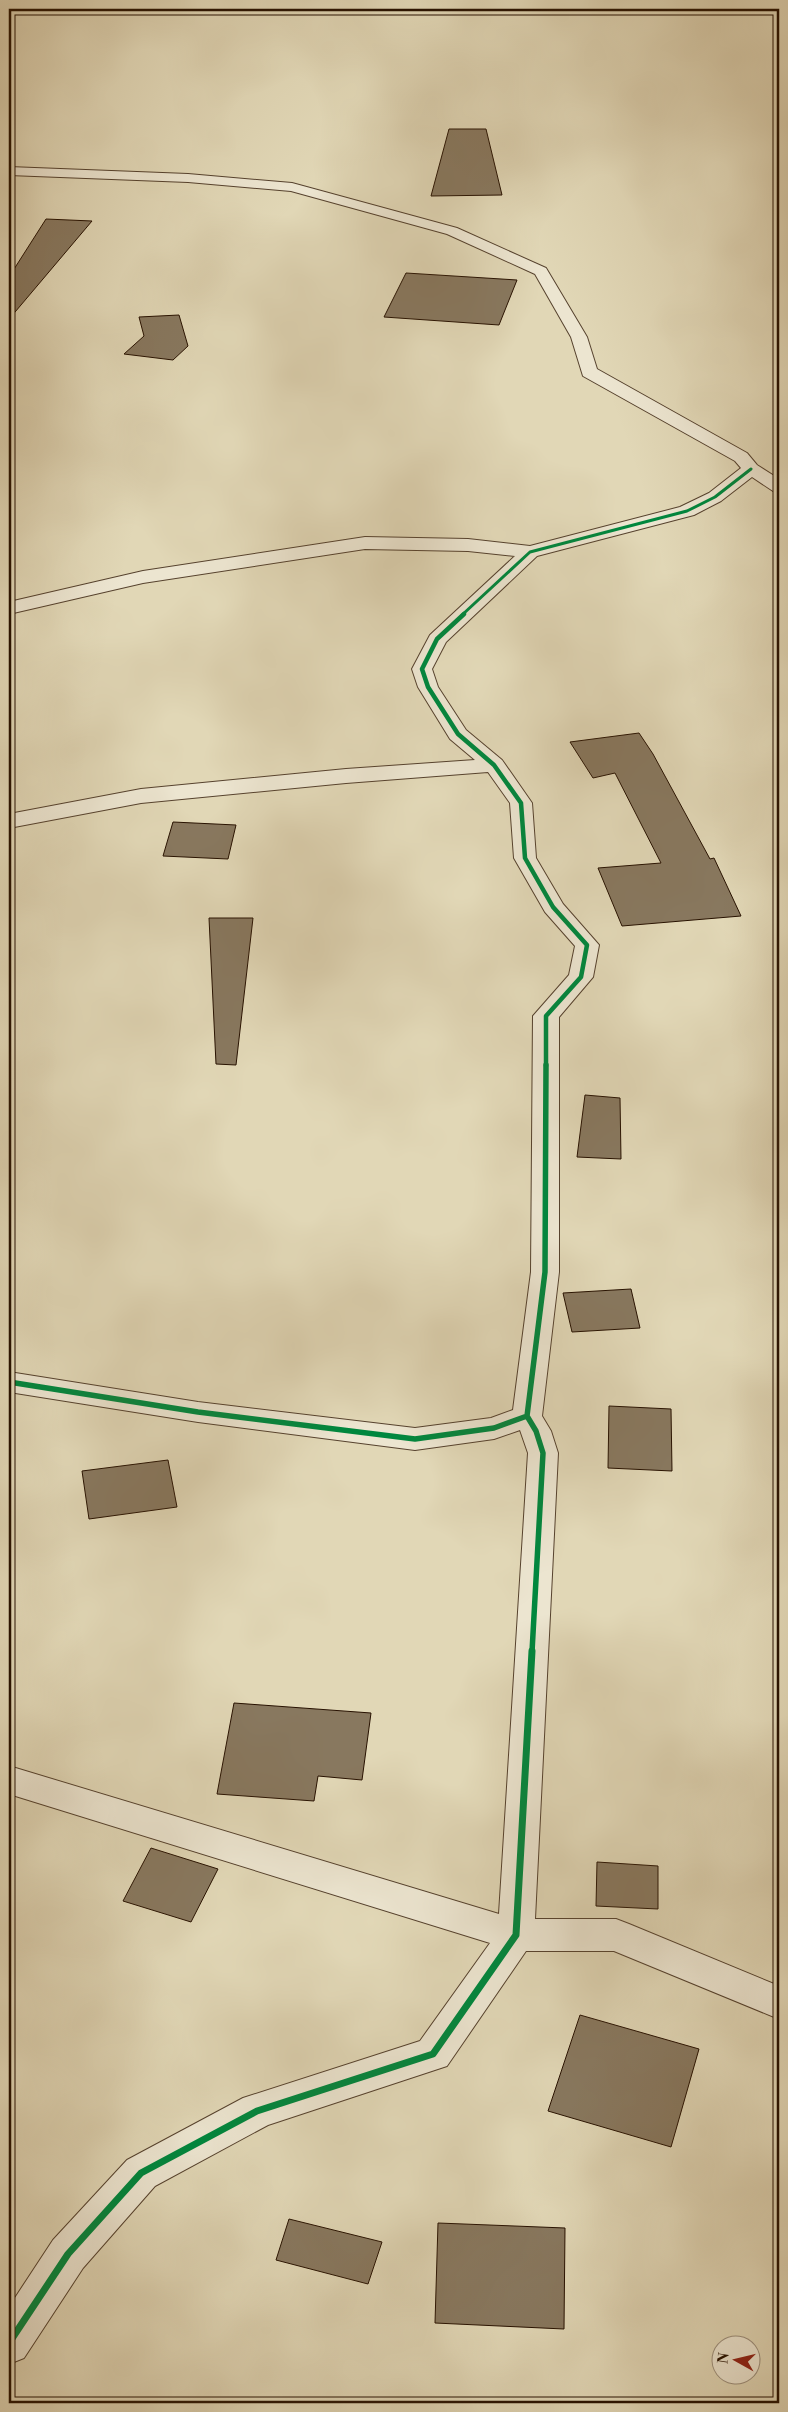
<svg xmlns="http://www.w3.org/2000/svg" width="788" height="2412" viewBox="0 0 788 2412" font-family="'Libre Bodoni',serif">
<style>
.building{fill:#88785f;stroke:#271100}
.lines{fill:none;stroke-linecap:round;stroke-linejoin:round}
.minor-casing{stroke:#56422e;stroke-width:2}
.minor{fill:#ece5d0;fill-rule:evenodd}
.cycleway-far3-casing{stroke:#ece5d0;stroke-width:5}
.cycleway-far2-casing{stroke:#ece5d0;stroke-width:7}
.cycleway-far1-casing{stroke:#ece5d0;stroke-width:9}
.cycleway-casing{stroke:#ece5d0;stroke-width:10}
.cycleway-far3{stroke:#00873e;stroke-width:3}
.cycleway-far2{stroke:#00873e;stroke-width:4.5}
.cycleway-far1{stroke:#00873e;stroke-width:5.5}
.cycleway{stroke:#00873e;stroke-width:7}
</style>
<rect width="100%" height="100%" fill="#e1d7b6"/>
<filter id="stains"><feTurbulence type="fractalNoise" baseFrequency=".004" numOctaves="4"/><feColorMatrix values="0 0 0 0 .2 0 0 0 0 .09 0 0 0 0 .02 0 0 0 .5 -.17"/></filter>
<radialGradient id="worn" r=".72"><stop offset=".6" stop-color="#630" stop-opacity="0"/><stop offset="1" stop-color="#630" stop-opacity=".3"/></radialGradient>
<path class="building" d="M449,129H486L502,195L431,196Z
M46,219L92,221L10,318L9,277Z
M406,273L517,280L499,325L384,317Z
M179,315L188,346L173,360L124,354L144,336L139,317Z
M639,733L653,754L710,859L714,858L741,916L622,926L598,868L661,863L615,773L593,778L570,742Z
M173,822L236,825L228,859L163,856Z
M209,918H253L236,1065L216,1064Z
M585,1095L620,1098L621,1159L577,1157Z
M631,1289L640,1328L572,1332L563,1293Z
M609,1406L671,1409L672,1471L608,1468Z
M168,1460L177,1507L89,1519L82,1471Z
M234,1703L371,1713L362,1780L318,1776L314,1801L217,1794Z
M151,1848L218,1869L191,1922L123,1901Z
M597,1862L658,1866V1909L596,1906Z
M580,2015L699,2049L671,2147L548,2111Z
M289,2219L382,2242L368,2284L276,2260Z
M438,2223L565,2228L564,2329L435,2323Z"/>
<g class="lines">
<g class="minor-casing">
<path id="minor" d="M9,167L188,174L292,183L457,228L546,268L587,337L597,369L747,453L757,465L779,479V492L773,491L752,477L721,501L694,515L537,556L446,642L432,669L438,687L466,730L502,760L532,803L536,858L563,904L599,945L593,977L559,1017V1272L542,1416L551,1431L558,1453L535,1919H616L629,1924L779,1986V2019L614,1951H526L447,2066L268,2125L155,2186L83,2268L24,2358L9,2364V2307L53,2240L127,2160L243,2098L420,2041L490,1943L9,1794V1766L499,1914L528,1453L520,1430L494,1439L415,1450L198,1422L9,1392V1372L198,1402L415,1428L491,1418L513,1410L531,1272L533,1016L569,975L575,946L545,912L514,858L510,803L488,772L346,783L141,803L9,828V814L141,789L346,769L475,760L450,739L418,687L412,669L430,635L515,556L468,551L365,549L143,583L9,614V602L143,571L365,537L468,539L530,546L680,507L709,493L741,468L735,461L583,376L571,337L535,274L447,234L291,191L188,182L9,175Z"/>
</g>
<use href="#minor" class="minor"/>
<g class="cycleway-far3-casing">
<path id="cycleway-far3" d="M462,615L530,552L687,511L715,497L751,469"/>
</g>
<g class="cycleway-far2-casing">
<path id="cycleway-far2" d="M464,614L437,639L422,669L428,687L458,734L494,765L521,803L525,858L553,907L587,945L581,977L546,1016V1066"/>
</g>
<g class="cycleway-far1-casing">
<path id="cycleway-far1" d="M9,1382L198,1412L415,1439L494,1428L527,1416L545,1272L546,1065
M527,1416L536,1431L543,1453L532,1652"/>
</g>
<g class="cycleway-casing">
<path id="cycleway" d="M9,2343L68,2254L141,2173L257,2111L433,2054L516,1935L532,1651"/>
</g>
<use href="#cycleway-far3" class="cycleway-far3"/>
<use href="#cycleway-far2" class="cycleway-far2"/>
<use href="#cycleway-far1" class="cycleway-far1"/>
<use href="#cycleway" class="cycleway"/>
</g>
<rect width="788" height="2412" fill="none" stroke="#e1d7b6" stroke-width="30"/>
<rect x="10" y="10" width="768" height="2392" fill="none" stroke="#271100" stroke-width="2.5"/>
<rect x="15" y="15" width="758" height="2382" fill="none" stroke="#271100"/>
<g transform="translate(736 2360) rotate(278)"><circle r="24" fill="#ece5d0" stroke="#9d907d"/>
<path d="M0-4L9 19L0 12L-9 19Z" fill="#8f2418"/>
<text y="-8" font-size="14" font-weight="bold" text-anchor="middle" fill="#271100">N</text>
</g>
<rect width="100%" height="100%" filter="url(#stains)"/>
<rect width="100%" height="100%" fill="url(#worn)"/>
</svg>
